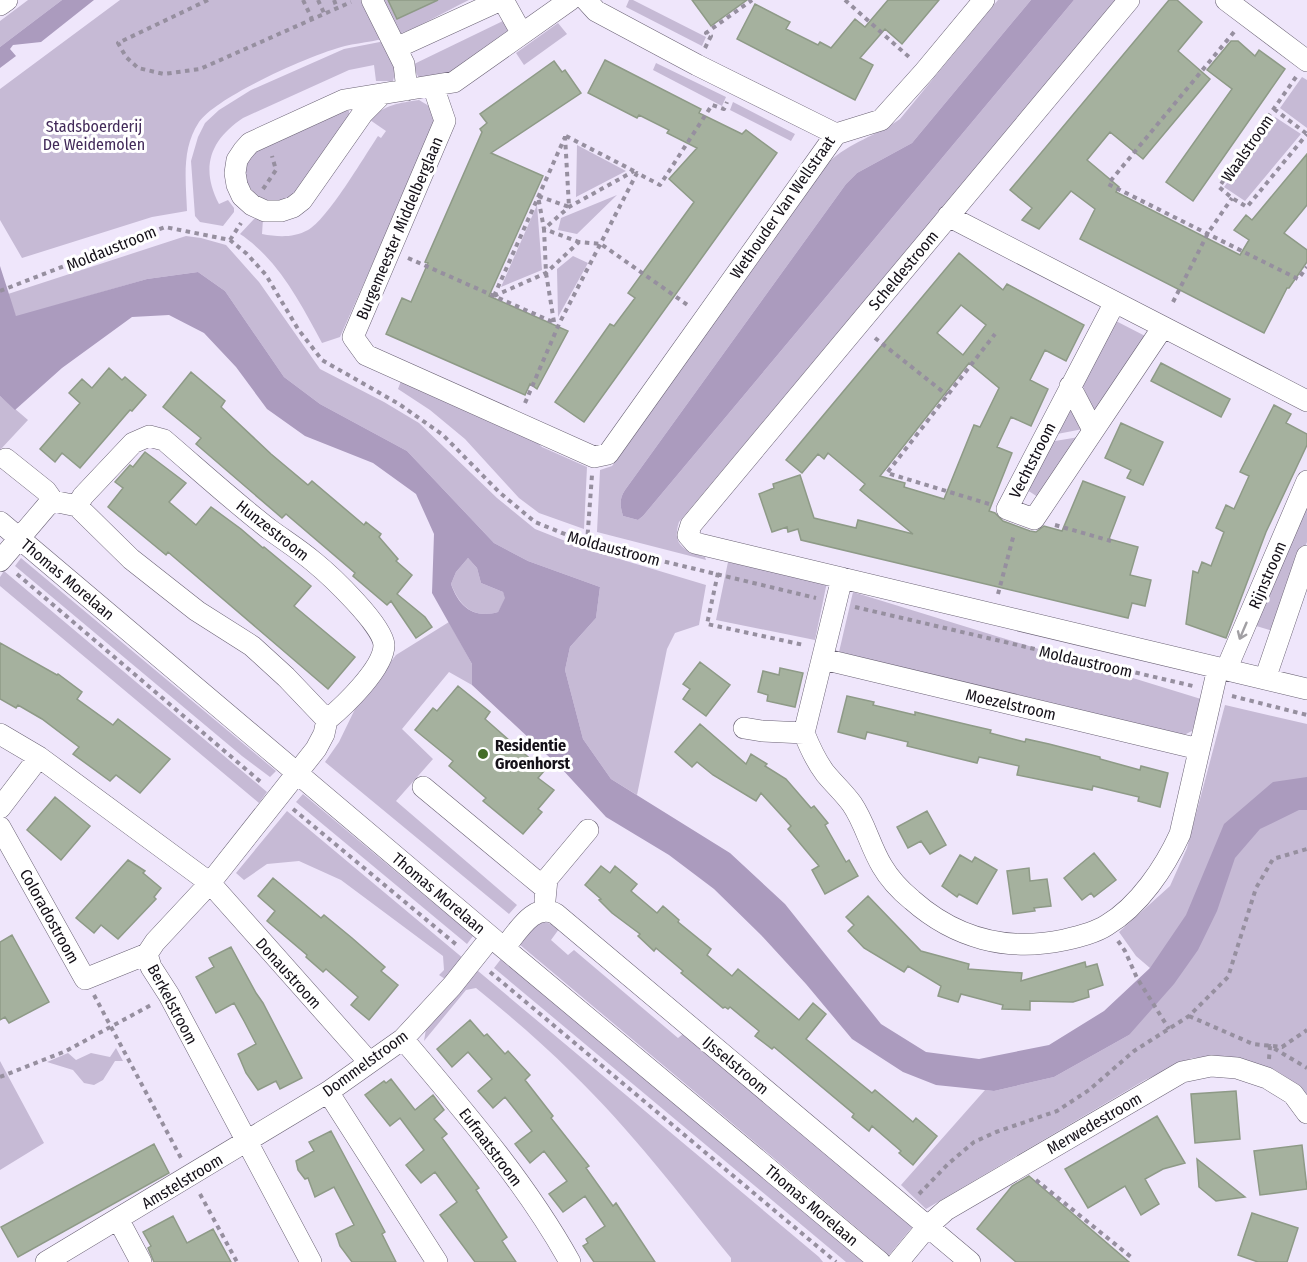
<svg xmlns="http://www.w3.org/2000/svg" width="1307" height="1262" viewBox="0 0 1307 1262" font-family="'Fira Sans Condensed',sans-serif">
<style>
.green{fill:#c6bad5}
.water{fill:#ab9bbe;fill-rule:evenodd}
.building{fill:#a5b19e;stroke:#8e9a87;stroke-width:1.5;fill-rule:evenodd}
.lines{fill:none;stroke-linecap:round;stroke-linejoin:round}
.minor-casing{stroke:#6a6274;stroke-width:22}
.path{stroke:#968f9f;stroke-width:4;stroke-dasharray:4.5 4.5;stroke-linecap:butt}
.minor{stroke:#fff;stroke-width:21}
.oneway{stroke:#a19fa3}
.poi-dot{fill:#446d28;stroke:#fff;stroke-width:2}
.labels{text-anchor:middle;stroke-width:6;stroke-linejoin:round;paint-order:stroke}
.park-label{font-size:16px;fill:#422a59;stroke:#fff}
.street-label{font-size:16px;fill:#141018;stroke:#fff}
.poi-label{font-size:16px;font-weight:bold;fill:#141018;stroke:#fff;text-anchor:start}
</style>
<rect width="100%" height="100%" fill="#efe6fb"/>
<path class="green" d="M28,0H62L0,47V21Z
M120,0H469C446,11 423,25 399,34C381,41 363,42 345,46C313,54 217,96 199,122C181,149 186,181 187,211L152,217L22,258L0,220V89Z
M629,0H633L706,37L702,46L626,7Z
M998,0H1031L912,143L857,173L846,184L625,490C619,499 620,506 623,516L638,520L643,516L1074,0H1117L679,522C671,546 686,551 705,557L706,560L597,532L600,470L612,466L829,162C849,143 877,135 900,119Z
M505,20L510,32L450,73L420,80L412,65Z
M558,23L567,34L524,65L516,53Z
M385,41L397,65L393,81H376L374,65L349,70L243,118C210,140 200,168 219,204L228,200L234,208V212L223,226L200,222L195,216L191,161L198,137L205,123L219,110L251,90L344,49Z
M656,63L726,97L722,106L653,70Z
M1302,77L1307,80V128L1280,108Z
M419,100L429,106L436,121L340,337L322,343C301,304 278,259 240,234L254,219H263L262,234C278,237 293,238 308,230C327,220 364,157 378,136L381,138L386,131L370,120C384,104 400,103 419,100Z
M733,102L795,134L791,141L730,110Z
M346,110L349,111V117C335,138 305,191 284,201C268,208 244,189 244,172C244,165 250,157 254,152Z
M1275,117L1301,134L1245,201L1224,187Z
M577,145L626,171L576,197Z
M617,195L577,234L558,230L561,218Z
M537,205L542,270L501,287Z
M186,236L201,238L226,245L259,282L320,369L384,402L419,423L497,498L535,529L583,548L706,585L699,625L675,633L667,649L637,795L611,779L583,739L565,670L570,647L596,618L600,587L528,561L494,543L407,451L320,404L284,377L225,291L198,272L147,279L16,317L8,294Z
M573,256L588,263L558,317L557,269Z
M1114,320L1149,338L1096,416L1081,382Z
M401,381L537,442L542,447L587,467L584,529L539,513L519,498L465,439L430,410L398,389Z
M0,396L28,420L0,450Z
M1069,403L1083,429L1052,435Z
M1085,436L1041,499L1024,488L1049,442Z
M1307,495V542L1273,631L1253,625Z
M21,558L276,771L270,777L242,756L15,566Z
M468,558L477,568L481,583L503,592L506,598L498,612C474,619 460,607 451,584L456,572Z
M728,562L827,582L815,640L716,620Z
M4,571L267,792L259,803L0,586V577Z
M853,592L1201,699L1192,731L1184,735L839,652Z
M449,622L472,664V685L449,672L402,729L433,759L396,801L517,905L509,914L325,762L339,742L356,707L396,655Z
M1225,705L1307,724V1096L1298,1085L1275,1070L1222,1057L1192,1058L1145,1080L926,1209L901,1185L985,1090L994,1091L1054,1077L1129,1035L1150,968L1136,956L1119,932L1170,886L1187,848Z
M303,794L473,936L467,944L296,802Z
M287,811L464,959L445,979L439,975L444,970L443,956L341,880L299,861L267,864L244,880L236,873Z
M543,922L552,924L559,929L551,940L568,955L574,950L678,1038L683,1034L913,1226L889,1255L519,944L534,926Z
M501,959L863,1262H846L494,968Z
M478,971L819,1257L823,1262H731V1258C680,1195 631,1130 572,1073C542,1043 509,1015 476,988L466,990L424,1041L426,1029Z
M116,1048L123,1061H115L103,1080L94,1085L84,1083L73,1070L47,1062L68,1053L76,1060L91,1053L110,1057Z
M0,1061L44,1143L0,1170Z"/>
<path class="water" d="M62,0H94L41,42L13,45L10,49L16,56L0,68V47Z
M1031,0H1074L643,516L638,520L623,516C620,506 619,499 625,490L846,184L857,173L912,143Z
M0,266L16,316L147,279L198,272L225,291L284,377L320,404L407,451L494,543L528,561L600,587L596,618L570,647L565,670L583,739L611,779L730,853L785,904L881,1024L926,1052L979,1059L1049,1045L1104,1011L1150,968L1186,915L1224,824L1273,782L1307,777V810H1299L1260,829L1235,858L1217,911L1198,950L1174,984L1129,1035L1054,1077L994,1091L936,1085L903,1072L852,1039L806,984L761,935L714,889L669,855L606,817L562,769L472,685V664L432,593L434,534L416,494L373,463L305,436L267,409L236,367L204,333L169,315L132,317L62,368L15,410L0,396ZM468,558L477,568L481,583L503,592L505,598L498,612C474,619 459,607 451,584L456,572Z"/>
<path class="building" d="M388,0H438L397,19Z
M692,0H747L711,26Z
M888,0H939L902,44L885,29L860,58L873,65L855,100L737,39L755,4L790,22L786,29L818,45L820,42L831,48L855,19L865,27Z
M1169,0H1177L1202,22L1178,51L1210,79L1143,159L1110,132L1087,160L1119,187L1116,192L1240,255L1249,240L1234,230L1246,215L1252,220L1307,154V205L1284,233L1307,250V262L1289,288H1287L1264,333L1080,239L1095,209L1071,191L1039,229L1022,220L1032,208L1010,190Z
M1231,41H1238L1255,56L1259,50L1285,69L1193,201L1166,182L1232,89L1207,70Z
M605,60L701,109L699,113L742,134L746,130L777,153L584,422L555,402L610,324L614,326L635,298L628,293L694,202L669,179L697,148L667,133L669,130L639,115L637,118L588,93Z
M554,61L562,72L565,70L581,93L491,153L543,176L489,296L568,331L537,389L530,384L525,395L386,334L402,298L411,302L428,263L425,262L482,132L480,129L487,123L480,114Z
M959,253L1003,290L1007,284L1084,325L1066,361L1045,350L1030,380L1048,389L1031,426L1011,417L997,447L1012,453L989,511L995,513L1003,521L1030,531L1036,532L1044,526L1062,531L1083,481L1125,497L1109,539L1138,547L1130,575L1151,580L1145,606L1132,603L1128,618L801,540L798,529L788,532L787,527L772,532L759,494L774,488L773,484L800,475L814,518L856,528L858,520L913,534L860,490L865,484L828,453L824,459L818,454L802,473L786,460ZM961,305L986,325L963,355L937,333ZM969,363L999,388L980,427L974,425L944,499L904,487L905,483L880,476Z
M1161,363L1230,399L1221,417L1151,381Z
M109,368L122,380L125,377L146,395L132,411L130,410L80,468L62,453L55,462L40,449L80,403L69,393L82,379L92,388Z
M191,372L225,401L221,407L271,454L308,485L312,481L364,525L366,522L381,534L379,537L398,559L396,561L412,575L397,594L425,617L432,627L416,638L391,601L387,605L353,576L355,573L286,514L282,518L196,444L201,438L163,407Z
M1274,405L1291,414L1286,423L1307,434V445L1266,532L1226,638L1186,624L1193,571L1198,573L1202,562L1211,566L1224,532L1216,528L1226,505L1234,509L1249,476L1240,472Z
M1121,423L1163,442L1143,485L1127,478L1131,470L1105,458Z
M145,452L186,483L169,502L196,525L211,507L241,529L263,548L264,547L311,586L294,606L355,657L328,689L168,552L166,555L108,507L123,488L115,482L130,465L133,467Z
M0,643L57,675L58,674L82,692L77,699L113,725L118,719L170,759L140,793L116,775L110,781L73,754L79,747L42,719L18,705L16,708L0,699Z
M700,662L730,685L706,716L683,699L690,689L683,684Z
M780,668L803,673L795,707L767,701L768,695L758,692L763,671L779,675Z
M458,686L490,712L485,719L544,771L538,778L554,790L538,809L542,812L523,834L483,801L486,798L449,766L453,761L415,730L433,708L437,711Z
M847,696L874,702L873,705L915,715V712L969,725L991,730L990,733L1025,742L1026,739L1049,744L1100,757V759L1140,770L1141,766L1168,773L1160,807L1138,801L1139,797L1093,786L1092,790L1017,775L1019,766L979,757L977,763L907,746L908,742L867,732L865,739L838,732Z
M700,724L746,764L751,754L767,764L765,766L786,779L811,808L814,806L828,823L825,825L846,862L849,860L858,876L825,894L812,870L819,866L788,829L791,826L761,793L756,801L713,775L697,762L692,767L675,752Z
M55,797L90,826L61,860L27,830Z
M927,811L946,845L930,854L921,841L908,848L897,827Z
M1094,853L1116,880L1094,897L1091,893L1082,900L1064,878Z
M960,855L972,862L975,857L997,870L977,904L959,894L957,897L942,886Z
M128,860L145,871L143,873L161,888L154,897L156,899L118,939L101,925L94,933L76,918Z
M601,866L610,873L615,866L637,884L631,891L657,913L663,906L679,920L678,922L711,949L707,955L732,976L738,969L799,1020L813,1003L826,1014L806,1039L872,1093L875,1090L913,1122L916,1118L937,1136L913,1165L899,1153L901,1151L872,1126L869,1131L852,1117L854,1114L774,1047L772,1049L755,1036L759,1031L730,1007L728,1009L725,1007L723,1008L681,973L683,971L656,948L654,951L638,936L640,934L612,913L599,900L601,899L585,885Z
M1029,868L1030,881L1047,879L1051,906L1034,908L1035,911L1013,914L1007,871Z
M273,878L321,918L324,915L352,938L385,967L381,971L398,985L369,1020L351,1005L358,997L326,969L323,972L306,957L307,955L267,921L275,911L258,896Z
M868,896L921,951L969,964L968,969L1022,973L1021,981L1085,962L1086,967L1097,964L1103,985L1088,990L1089,997L1073,1002L1030,1001V1010L1002,1009L1003,1005L961,994L958,1002L938,996L941,986L908,966L904,972L864,948L848,931L854,925L846,917Z
M12,935L49,1002L9,1023L5,1017L0,1020V942Z
M231,947L256,993L263,1003L302,1078L280,1089L276,1081L258,1090L246,1073L238,1054L256,1044L244,1021L234,1003L216,1013L196,977L214,967L209,958Z
M470,1020L484,1036L487,1034L505,1054L508,1051L530,1075L525,1080L553,1116L551,1118L589,1166L586,1168L613,1206L616,1203L655,1262H594L583,1246L588,1243L586,1239L605,1226L585,1196L563,1212L549,1194L567,1181L544,1151L530,1163L515,1144L532,1131L505,1097L493,1108L478,1091L492,1079L468,1052L452,1067L437,1049Z
M391,1079L415,1110L433,1095L444,1110L434,1119L447,1134L442,1138L479,1188L476,1190L507,1237L502,1241L516,1262H475L440,1215L457,1202L435,1172L421,1183L406,1165L424,1150L400,1118L390,1126L365,1095L384,1081L386,1083Z
M1236,1091L1240,1139L1195,1143L1191,1094Z
M1157,1116L1185,1163L1163,1169L1145,1179L1159,1204L1141,1215L1125,1186L1088,1208L1065,1169Z
M331,1131L385,1232L382,1234L396,1262H352L340,1246L336,1234L354,1225L334,1187L315,1197L308,1178L305,1179L298,1170L296,1161L314,1151L309,1142Z
M154,1144L169,1173L18,1257L1,1227Z
M1302,1145L1307,1189L1260,1195L1254,1151Z
M1197,1159L1245,1197L1216,1201L1199,1187Z
M1029,1176L1037,1183L1129,1262H1016L977,1229L1012,1186Z
M1252,1213L1298,1228L1287,1262H1258L1238,1255Z
M173,1216L187,1243L213,1229L231,1262H154L148,1248L151,1246L143,1232Z"/>
<g class="lines">
<g class="minor-casing">
<path id="minor" d="M372,0L404,64L407,90
M503,0L522,34
M1129,0L691,525L688,535L695,543L1307,689
M1226,0L1307,61
M0,5L7,0
M396,48L501,0
M433,86L445,121L353,337L366,355L594,457L608,454L836,134L697,65L596,11L586,0
M382,94L363,113L302,200L293,207L281,211H265L252,205L242,196L237,185L235,173L237,160L243,151L250,143L344,100L454,82L570,0
M836,134L881,120L925,71L984,0
M948,216L1307,401
M1115,302L1007,509L1034,519L1163,327
M1070,386L1093,430
M6,459L46,491L53,501
M77,506L83,496L133,443L149,436L164,440C199,470 233,501 269,529C284,540 300,550 314,562C330,575 383,625 384,645C384,668 344,706 327,720
M0,522L504,948L880,1262
M0,561L46,507L53,501L77,506L131,559L197,611L252,646L286,677L327,720L324,734L316,749L210,883L155,942L147,954L151,967L169,995L311,1262
M842,578L804,733C810,748 816,761 825,773C834,784 844,793 852,804C865,823 870,846 882,866C889,878 901,891 912,900C955,938 1007,952 1064,940C1077,937 1095,933 1107,925C1139,906 1165,867 1180,834L1218,668
M823,659L1199,749
M1226,670L1307,481
M1265,679L1307,556
M744,728L762,731L804,733
M0,734L39,757L210,883L369,1062
M423,787L546,889
M0,808L39,757
M0,827L85,979L147,954
M545,900L547,879L588,830
M504,948C517,933 534,901 556,914L970,1262
M403,1039C463,1110 525,1181 570,1262
M328,1092L437,1262
M118,1219L141,1262
M46,1262L328,1092L403,1039L452,986L491,937
M898,1262L927,1227L946,1210L1182,1072L1211,1066L1237,1068L1267,1078L1293,1094L1307,1113"/>
</g>
<path class="path" d="M208,0L118,43L126,57L138,68L164,74L200,69L351,2
M303,0L312,19
M318,0L324,13
M334,0L337,8
M845,0L909,57
M1234,32L1108,184L1298,279L1307,267
M705,48L711,36L706,33L752,0
M1296,77L1219,187L1232,198L1247,207L1307,134
M1274,109L1307,134
M565,136L569,207L538,196L544,229L579,242
M566,136L634,171
M263,189L276,170L272,156
M230,240L241,223
M408,258L555,323
M0,291L165,227L230,240L247,254L266,275L298,329L322,360L399,404L443,435L499,492L535,522L587,543L816,598
M494,296L546,273L579,242L601,244L689,306
M494,296L565,137
M1173,302L1208,233L1232,198
M554,322L546,273L544,229L569,207L634,171
M875,338L947,395
M525,403L559,324L637,173L660,185L712,105L724,109L727,102
M989,504L887,473L995,334
M1055,525L1111,541
M587,543L592,475
M718,573L707,624L804,645
M17,574L262,783
M998,594L1014,534
M855,607L1193,686
M1232,696L1307,715
M293,809L458,946
M1118,941L1125,951L1137,978L1169,1029
M490,972L836,1262
M94,995L181,1158
M1189,1016L1253,1044L1282,1047L1307,1030
M1269,1059L1270,1046L1307,1068
M0,1077L66,1051L151,1005
M1036,1180L1131,1257
M200,1194L237,1262
M919,1194L948,1164L974,1142L996,1132L1057,1111L1089,1090L1134,1051L1189,1016L1228,977L1256,888L1273,859L1307,849"/>
<use href="#minor" class="minor"/>
</g>
<defs><path id="oneway-shaft" d="M-6 0H5M1.5-3L5.5 0L1.5 3" fill="none" stroke-width="1.6" stroke-linecap="round" stroke-linejoin="round" transform="scale(1.5)"/></defs>
<use class="oneway" href="#oneway-shaft" transform="translate(1243 631) rotate(113)"/>
<circle class="poi-dot" cx="483" cy="754" r="6"/>
<g class="labels">
<g class="park-label">
<text x="94" y="132">Stadsboerderij<tspan x="94" dy="18">De Weidemolen</tspan></text>
</g>
<g class="street-label">
<text transform="translate(1247 148) rotate(-55)" y="6">Waalstroom</text>
<text transform="translate(782 207) rotate(-55)" y="6">Wethouder Van Wellstraat</text>
<text transform="translate(399 228) rotate(-67)" y="6">Burgemeester Middelberglaan</text>
<text transform="translate(111 248) rotate(-22)" y="6">Moldaustroom</text>
<text transform="translate(903 270) rotate(-50)" y="6">Scheldestroom</text>
<text transform="translate(1032 460) rotate(-63)" y="6">Vechtstroom</text>
<text transform="translate(273 530) rotate(38)" y="6">Hunzestroom</text>
<text transform="translate(614 548) rotate(15)" y="6">Moldaustroom</text>
<text transform="translate(1267 575) rotate(-67)" y="6">Rijnstroom</text>
<text transform="translate(68 579) rotate(40)" y="6">Thomas Morelaan</text>
<text transform="translate(1086 661) rotate(13)" y="6">Moldaustroom</text>
<text transform="translate(1011 704) rotate(13)" y="6">Moezelstroom</text>
<text transform="translate(439 893) rotate(40)" y="6">Thomas Morelaan</text>
<text transform="translate(50 916) rotate(61)" y="6">Coloradostroom</text>
<text transform="translate(289 973) rotate(48)" y="6">Donaustroom</text>
<text transform="translate(173 1004) rotate(62)" y="6">Berkelstroom</text>
<text transform="translate(365 1063) rotate(-36)" y="6">Dommelstroom</text>
<text transform="translate(736 1065) rotate(40)" y="6">IJsselstroom</text>
<text transform="translate(1094 1123) rotate(-30)" y="6">Merwedestroom</text>
<text transform="translate(491 1147) rotate(53)" y="6">Eufraatstroom</text>
<text transform="translate(182 1181) rotate(-31)" y="6">Amstelstroom</text>
<text transform="translate(812 1205) rotate(40)" y="6">Thomas Morelaan</text>
</g>
<g class="poi-label">
<text x="495" y="751">Residentie<tspan x="495" dy="18">Groenhorst</tspan></text>
</g>
</g>
</svg>
